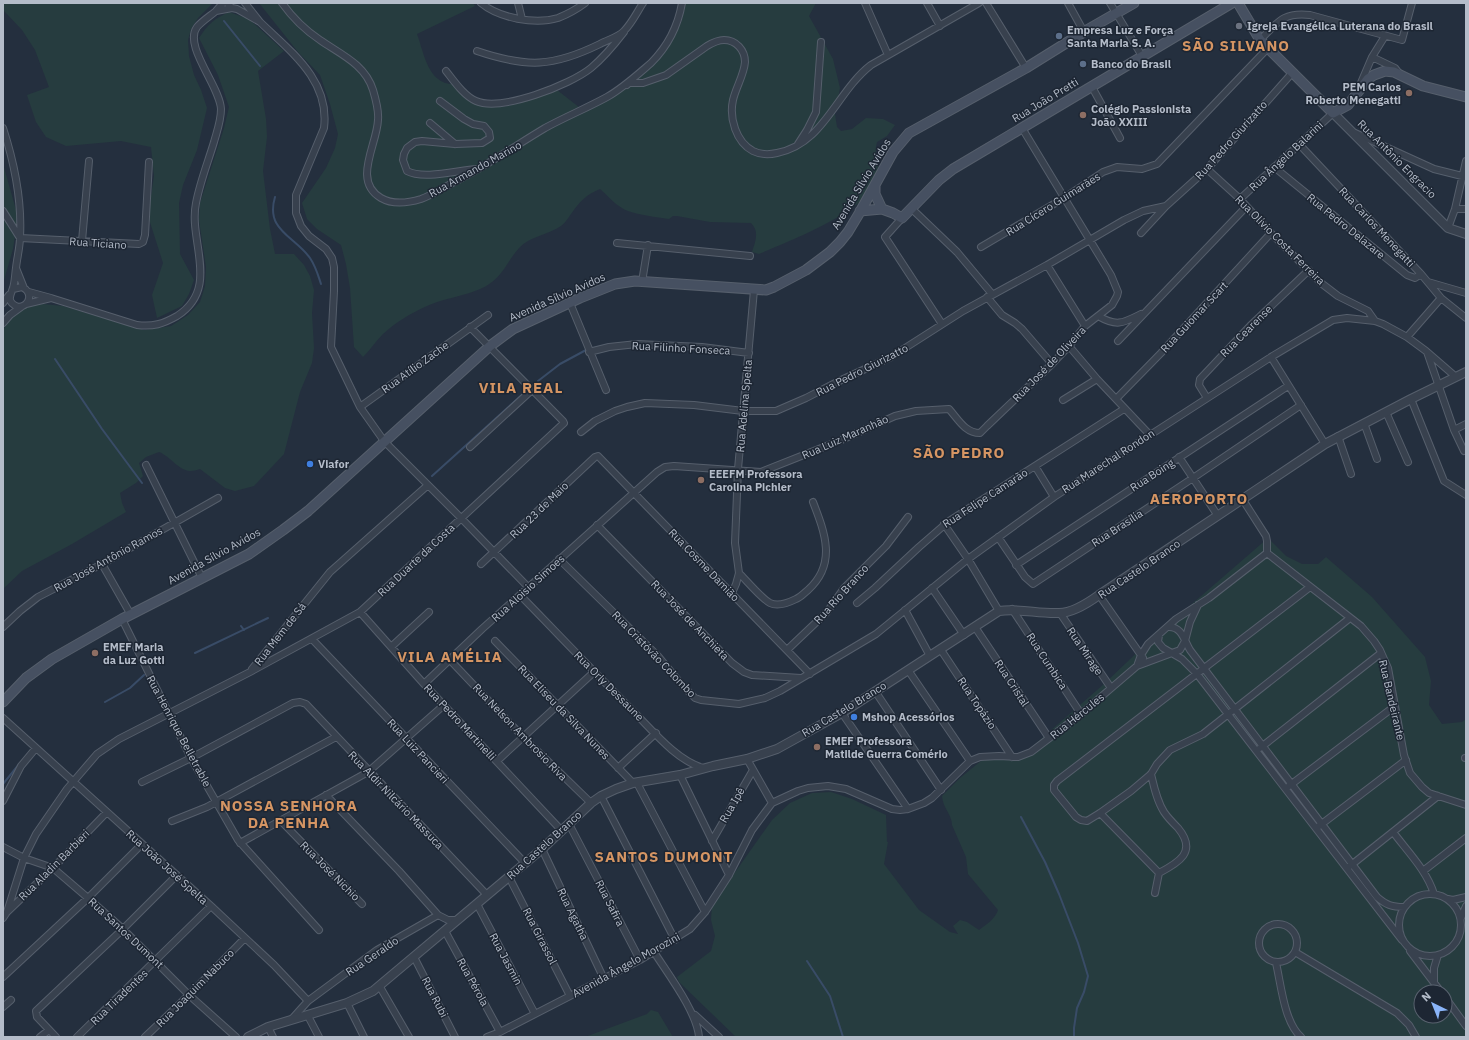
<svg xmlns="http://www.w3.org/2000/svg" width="1469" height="1040" viewBox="0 0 1469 1040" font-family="'IBM Plex Sans',sans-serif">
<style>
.green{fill:#263c3f;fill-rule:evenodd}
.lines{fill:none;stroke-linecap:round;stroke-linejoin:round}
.stream{stroke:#394c67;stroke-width:2}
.minor-casing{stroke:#565f6c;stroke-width:8}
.tertiary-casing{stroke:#565f6c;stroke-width:10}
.secondary-casing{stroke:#565f6c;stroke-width:11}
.minor{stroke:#38414e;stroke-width:6}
.tertiary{stroke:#38414e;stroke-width:8}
.secondary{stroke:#465061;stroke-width:9}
.worship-dot{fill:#6b7280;stroke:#1d2633;stroke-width:1.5}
.service-dot{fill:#5c6f8a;stroke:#1d2633;stroke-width:1.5}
.education-dot{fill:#8d6e63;stroke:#1d2633;stroke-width:1.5}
.shop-dot{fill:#3f7fe0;stroke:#1d2633;stroke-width:1.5}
.labels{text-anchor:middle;stroke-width:3;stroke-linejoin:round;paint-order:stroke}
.poi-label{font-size:11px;font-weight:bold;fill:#b4bcc9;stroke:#1d2633;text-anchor:start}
.street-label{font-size:11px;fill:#b4bcc9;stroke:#1d2633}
.district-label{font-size:15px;font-weight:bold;letter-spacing:1px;fill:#d59563;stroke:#1d2633}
</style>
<rect width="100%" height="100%" fill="#242f3e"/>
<path class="green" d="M3,3H213L198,18L191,29L188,40L189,56L194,75L201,90L207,108L197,150L183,185L179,203L180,254L194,280L189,294L182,306L157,318L152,295L163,263L148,216L154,176L151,147L121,141L66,146L46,137L36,122L27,95L49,87L35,50L22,30L5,12L3,10Z
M259,3H473L475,6L417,34C424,53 428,84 453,84C483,124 518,103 557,90L584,111L632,84L661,56L681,23L686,3H816L809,16L833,59L840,88L835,114L837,127L841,131L852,129L866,118L883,119L895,125L887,136L877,142C874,154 877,155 878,165C878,171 875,181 873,186C860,214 787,242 759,254L752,252C755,242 760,232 751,223L710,222L677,216H673L669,219C655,217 640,215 628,211C617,207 608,196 600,189C586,195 580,201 571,214C568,218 565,223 561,226C548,235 530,236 519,248C509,259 504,273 492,282C476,295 446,297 427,306C411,313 396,322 383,334C376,341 370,350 363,357L354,347L350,288L346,264L341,245L317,229L307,219L302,203L326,168L335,148L338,134L330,104L320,75L298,52Z
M229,12L249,19L284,51L258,71L266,119L267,137L263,171L270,229L275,254H294L304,265L310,276L314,290L312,313L314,348L312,363L300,392L284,454L254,486L235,491L225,488L200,469C197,470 193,471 190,471C178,470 170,456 159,452L146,457L139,463L143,476L136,483L120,493L122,503L126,512L72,544L22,571L3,589V330L14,313L33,303L63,306L144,330L171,326L188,315L200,302L205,286L206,267L199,220L200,203L224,128L229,107L218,75L199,38C208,24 214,19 229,12Z
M3,164L18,217L13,249L4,280L3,279Z
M1268,538L1286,556L1302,564H1318L1326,557L1372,597L1425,657L1431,681L1429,705L1442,724L1462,722L1466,719V1037H736L679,982L677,977L711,951L715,936L711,920L712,905L772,820L790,803L812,793L831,792L852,799L886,815L887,842H888L884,864L919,910L950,932L958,934L953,926L960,920L967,922L979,930C987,924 995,919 998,910L968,874L966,857L952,825C952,814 943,809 942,796L960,778L981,761L1026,752L1104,684L1148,642ZM1421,992H1445V1016H1421Z
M651,1010L658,1012L673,1037H585L647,1014Z"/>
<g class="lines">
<path class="stream" d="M224,21L260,66
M275,197C265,230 294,236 310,258C316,267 318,275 321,284
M55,359L102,429L142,483
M538,381L560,364L586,350
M432,476L525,392
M241,626L244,630
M195,653L268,618
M105,702L130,688L144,675
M3,784L20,763
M1021,817L1045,862L1059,894L1078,943L1088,976L1084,992L1077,1008L1074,1028V1037
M807,961L830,996L843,1037"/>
<g class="minor-casing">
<path id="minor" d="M223,3L216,11L232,8
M227,3L232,8L237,9L260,22L245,3
M282,3C292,17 305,30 320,40C340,54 365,64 373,90C376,100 379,110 378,120C377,145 352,181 381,198C393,205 408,203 421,199C432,195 443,188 454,182C486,166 515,146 545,128C565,117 587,108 607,97C623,88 637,75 651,63C667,47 678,26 682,3
M481,3C499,18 535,25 558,18C568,14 577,9 585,3
M518,3L522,19
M865,3L888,55
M927,3L940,26
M986,3L1026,68
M1068,3L1084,32
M1110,3L1142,56
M260,22C291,52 330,80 324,128L296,195V213L301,226L309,236L326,249L332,258L334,267V291L331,347L360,407L384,441L461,518L529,588
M1260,40C1278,22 1283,12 1310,15L1402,40L1412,3
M477,51C527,68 553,67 600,44C607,40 619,37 624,31C632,23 637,12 643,3
M1372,57L1395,68L1398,72
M446,71C454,81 464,96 476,101C501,112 570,85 591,68C603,58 614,45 624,32
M627,85L629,83H643L666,75L707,46C712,43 718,40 724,40C736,40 745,50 745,62C744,75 736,87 733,100C729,118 736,142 753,151C761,155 768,155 777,153C824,144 836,92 871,65L979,3
M1360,85L1372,57L1385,36
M1092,87L1120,138
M440,101L464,119L473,124L484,126L489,132L490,138L482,143L455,144L422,141L415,142L407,148L404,154L403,160L407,171C424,180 458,170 477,169
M430,123L455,144
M3,128C14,162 22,201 20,237C20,247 17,258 16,268
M1355,133L1434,169L1466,177
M798,144L807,130L816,112L821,42
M1299,144L1421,274L1441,298L1466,318
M1274,167L1407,275L1415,278L1421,274
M1207,169L1240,199L1271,233L1321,283L1338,296L1368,311L1375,321
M1240,199L1333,113
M912,209L957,252L992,294
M1455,209H1466
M3,211L20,238L139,244L143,242L145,235L149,162
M902,218L885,237L942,324
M1448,228L1455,209L1466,161
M1141,233L1166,206
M82,241L89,161
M617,243L750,256
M981,247L1064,198L1103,172L1117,167L1142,169L1157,164L1268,48
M1047,265L1085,326
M642,282L648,245
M1428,282L1466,293
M13,289L22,287C33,292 31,306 18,307C6,302 10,296 13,288C15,282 15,274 16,268L24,288
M987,297L1002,315L1015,323L1022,329L1052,364
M51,298L137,325C153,327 163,324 177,316C221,288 188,241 196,203C200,182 208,162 214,142C217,131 221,121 221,109C220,86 183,46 197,27C202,21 210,16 216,11
M3,303L9,295
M570,303L606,390
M26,304L51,298L29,292
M1098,316C1117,327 1123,323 1141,314
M3,323L10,315L21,307
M1407,337L1441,298
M1118,341L1246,207
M1069,346L1097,379L1149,434
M589,352L609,347L637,344L702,347L749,353
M1427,352L1454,430L1464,451
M1271,357L1325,444
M1207,398L1199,385L1200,379L1250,326L1309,270
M1116,399L1161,353L1271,233
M1411,399L1444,481L1466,495
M1063,400L1097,379
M360,407L488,315
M1386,412L1408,462
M1364,423L1377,459
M1454,430L1466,424
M581,432L595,421L615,411L627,407L645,403L694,405L743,411H776L806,398L837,382L891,357L963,311L1047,265L1124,220L1143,211L1166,206L1207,169L1293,72
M1338,436L1351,474
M470,447L533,389
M1179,457L1218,516
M146,465L202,578
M1035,466L1054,497
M1243,500L1266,536L1267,541V553
M944,524L968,559L999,611
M597,525L732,663L744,672L752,675L801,678
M998,537L1025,577L1033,584L1193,478L1301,405
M1267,553L1361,626L1374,641L1380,650L1388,668L1404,755L1410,773L1422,787L1429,793L1466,805
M559,559L658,656L682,685L695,698L701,700L739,704L765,698L780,691L876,634L968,559L1054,497L1271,357L1333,320L1347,318L1375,321L1383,324L1407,337L1426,351L1456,377
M102,564L131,615
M481,564L595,457L598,456L810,674
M1016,565L1288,386
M739,573C746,580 762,599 770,603C778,607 788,603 796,599C801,597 804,593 808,590C837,564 825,533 813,502
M1310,587L1057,781L1054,785V790L1076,817L1081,820L1087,821L1100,813L1131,791L1151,774L1157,764L1170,750L1203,734L1350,618
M932,588L964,635
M732,593L736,584L739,573L735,543L738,469L754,290
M520,595C558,634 595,673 633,711C653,731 676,760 703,768
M1099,595L1143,658
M857,603L875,588L919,547L949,521L1124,409
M1012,609L1081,714
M905,610L930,656
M360,612L424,684L562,831
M1060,613L1111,688
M122,619L191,758L238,840L319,930
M3,627L20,611L38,597L102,564L218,498
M975,627L1049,738
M1169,627C1182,627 1184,640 1190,650L1377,897C1386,905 1392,907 1404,907
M1159,635L1158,642L1163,648L1182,659L1197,674L1402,940
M312,639L525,863
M495,641L633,783
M391,647L429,612
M787,650L827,612L844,588L886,546L908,517
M941,650L1012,757
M450,660L523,737L591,803
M1137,666L1141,655L1148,644L1176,619L1209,598L1267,553
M252,669L330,572L428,485
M908,670L970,761
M424,684L482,629L657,472L665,467L674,466L761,472L839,441L895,416L916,411L949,409C958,419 965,433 980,433L987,426L1052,364L1069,346L1085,326L1112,305L1117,296L1118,292L1111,275L1022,128
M875,691L941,790
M842,713L908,809
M3,718L211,906L274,965L308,1001L291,1020
M1260,748L1381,653
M1465,758H1466
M747,759L772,803
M497,761L594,672
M618,768L656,733
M1151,774C1154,787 1157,801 1164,812C1168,818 1173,823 1178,828C1198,852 1178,863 1159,873L1155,893
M680,775L729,875
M142,782L191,758L293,703L300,702L306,704L487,895
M637,783L705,912
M1289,786L1395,706
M326,795L399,871L438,915L448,920H457
M601,796L675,940
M3,801L21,766L36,748
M1100,813L1159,873
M172,821L207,807L336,737
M281,821L362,904
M569,824L640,960
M1319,826L1406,760
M1393,832C1408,852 1427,871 1434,894
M712,841L753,770
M240,843L368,772L444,705
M3,847L24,858L53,868L88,898L123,929L189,995L236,1037
M542,849L604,979
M1350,866L1438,796
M1423,871L1466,838
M509,877L570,996
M1399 925a31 31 0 1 1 62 0a31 31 0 1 1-62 0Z
M1448,899L1453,900L1466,897
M477,904L535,1014
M7,912L24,858L36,834L67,789L97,754L119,739L250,672L360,612L564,423L563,421L470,327
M3,918L7,912L53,868L107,812
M1461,918L1466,906
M1259 943a19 19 0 1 1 38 0a19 19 0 1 1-38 0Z
M445,931L500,1032
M1410,951L1441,992
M654,952C668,974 697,1012 699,1037
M1295,952L1397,1013L1409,1025L1416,1037
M414,957L455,1037
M1276,963C1281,984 1284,1022 1301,1037
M3,977L88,898L142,844
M1434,982V968L1438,955
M380,987L409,1037
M1445,997L1466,1026
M308,1001L377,950L438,915
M347,1003L364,1037
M3,1007L11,1000
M695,1015L719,1037
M308,1016L319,1037
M268,1027L273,1037
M40,1037L49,1030
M56,1037L37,1017L36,1011L123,929L177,875
M77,1037L211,906
M145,1037L189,995L245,938
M487,1037L500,1032L640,960L690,929L705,912L729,875L752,830L772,803L798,791L808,788L828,786L846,789L892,809L900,810L908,809L924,803L932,798L970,761L980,757L999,756L1018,757L1031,752L1081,714L1137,666L1180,650L1185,641L1190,622L1198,605"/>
</g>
<g class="tertiary-casing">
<path id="tertiary" d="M1333,113L1448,228L1466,234
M248,1037L268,1027L347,1003L373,991L542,849L591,803L601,796L616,789L633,783L680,775L713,766L747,759L777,749L842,713L999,611C1020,608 1038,614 1059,613C1073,613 1088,603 1099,595L1325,444L1411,399L1466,372"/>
</g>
<g class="secondary-casing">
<path id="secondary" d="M1238,3L1260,40L1333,113L1348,105L1368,79L1374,75L1385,71L1394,72L1423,86L1466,97
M875,186V194L882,209L893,213L902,218L939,180L953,169L1232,3
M860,211L882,209
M3,702L26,678L52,659L122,619L249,554L283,530L308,511L490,346L513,329L580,298L615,284L635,281L766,290L774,287L806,270L830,252L840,242L848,232L860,212L893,152L909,133L1026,68L1087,30L1134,3"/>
</g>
<use href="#minor" class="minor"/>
<use href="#tertiary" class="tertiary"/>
<use href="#secondary" class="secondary"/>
</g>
<circle class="worship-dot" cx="1239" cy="26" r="4"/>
<g class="service-dot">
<circle cx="1059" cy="36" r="4"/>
<circle cx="1083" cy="64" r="4"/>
</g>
<g class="education-dot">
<circle cx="1409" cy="93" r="4"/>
<circle cx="1083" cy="115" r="4"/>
<circle cx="701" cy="480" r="4"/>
<circle cx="95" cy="653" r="4"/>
<circle cx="817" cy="747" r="4"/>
</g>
<g class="shop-dot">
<circle cx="310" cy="464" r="4"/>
<circle cx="854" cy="717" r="4"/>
</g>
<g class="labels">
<g class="poi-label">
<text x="1247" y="30">Igreja Evangélica Luterana do Brasil</text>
<text x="1067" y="34">Empresa Luz e Força<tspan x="1067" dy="13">Santa Maria S. A.</tspan></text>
<text x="1091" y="68">Banco do Brasil</text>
<text x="1401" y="91" text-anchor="end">PEM Carlos<tspan x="1401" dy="13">Roberto Menegatti</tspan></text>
<text x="1091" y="113">Colégio Passionista<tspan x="1091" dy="13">João XXIII</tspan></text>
<text x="318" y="468">Viafor</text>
<text x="709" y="478">EEEFM Professora<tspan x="709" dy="13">Carolina Pichler</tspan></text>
<text x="103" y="651">EMEF Maria<tspan x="103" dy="13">da Luz Gotti</tspan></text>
<text x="862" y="721">Mshop Acessórios</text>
<text x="825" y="745">EMEF Professora<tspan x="825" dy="13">Matilde Guerra Comério</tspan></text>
</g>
<g class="street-label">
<text transform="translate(1045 100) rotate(-31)" y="4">Rua João Pretti</text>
<text transform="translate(1231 140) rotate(-48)" y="4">Rua Pedro Giurizatto</text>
<text transform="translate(1286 156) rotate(-43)" y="4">Rua Ângelo Balarini</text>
<text transform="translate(1397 159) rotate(45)" y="4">Rua Antônio Engracio</text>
<text transform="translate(475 169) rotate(-29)" y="4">Rua Armando Marino</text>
<text transform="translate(861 184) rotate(-59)" y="4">Avenida Sílvio Avidos</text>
<text transform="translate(1053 204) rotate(-32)" y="4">Rua Cícero Guimarães</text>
<text transform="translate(1346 226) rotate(39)" y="4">Rua Pedro Delazare</text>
<text transform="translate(1377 227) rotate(47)" y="4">Rua Carlos Menegatti</text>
<text transform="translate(1280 240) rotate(45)" y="4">Rua Olívio Costa Ferreira</text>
<text transform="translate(98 243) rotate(4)" y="4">Rua Ticiano</text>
<text transform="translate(557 297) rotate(-24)" y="4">Avenida Sílvio Avidos</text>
<text transform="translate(1194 317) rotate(-47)" y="4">Rua Guiomar Scart</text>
<text transform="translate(1246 331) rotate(-45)" y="4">Rua Cearense</text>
<text transform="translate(681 348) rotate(3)" y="4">Rua Filinho Fonseca</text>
<text transform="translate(1049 364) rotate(-46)" y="4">Rua José de Oliveira</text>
<text transform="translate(415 367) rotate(-36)" y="4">Rua Atílio Zache</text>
<text transform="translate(862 370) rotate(-27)" y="4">Rua Pedro Giurizatto</text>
<text transform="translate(744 406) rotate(-85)" y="4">Rua Adelina Spelta</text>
<text transform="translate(845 437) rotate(-24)" y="4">Rua Luiz Maranhão</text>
<text transform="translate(1108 461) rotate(-33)" y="4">Rua Marechal Rondon</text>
<text transform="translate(1152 475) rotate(-33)" y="4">Rua Boing</text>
<text transform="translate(985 498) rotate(-33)" y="4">Rua Felipe Camarão</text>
<text transform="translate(539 510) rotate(-44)" y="4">Rua 23 de Maio</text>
<text transform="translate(1117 528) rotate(-33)" y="4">Rua Brasília</text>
<text transform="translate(214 556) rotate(-29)" y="4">Avenida Sílvio Avidos</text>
<text transform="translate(108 559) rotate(-29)" y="4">Rua José Antônio Ramos</text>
<text transform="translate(416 560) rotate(-43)" y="4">Rua Duarte da Costa</text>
<text transform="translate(704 565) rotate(46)" y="4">Rua Cosme Damião</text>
<text transform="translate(1139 569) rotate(-34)" y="4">Rua Castelo Branco</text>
<text transform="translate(528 588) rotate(-42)" y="4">Rua Aloisio Simoes</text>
<text transform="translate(841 594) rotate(-48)" y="4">Rua Rio Branco</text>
<text transform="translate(690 620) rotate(46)" y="4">Rua José de Anchieta</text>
<text transform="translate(280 634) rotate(-52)" y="4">Rua Mem de Sá</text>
<text transform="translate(1085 651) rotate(56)" y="4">Rua Mirage</text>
<text transform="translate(654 654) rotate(46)" y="4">Rua Cristóvão Colombo</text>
<text transform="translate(1047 661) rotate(57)" y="4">Rua Cumbica</text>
<text transform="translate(1012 683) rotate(57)" y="4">Rua Cristal</text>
<text transform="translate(609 686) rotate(45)" y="4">Rua Orly Dessaune</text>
<text transform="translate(1392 700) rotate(77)" y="4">Rua Bandeirante</text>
<text transform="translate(977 703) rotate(56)" y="4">Rua Topázio</text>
<text transform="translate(844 709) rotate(-31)" y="4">Rua Castelo Branco</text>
<text transform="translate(564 712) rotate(46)" y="4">Rua Eliseu da Silva Nunes</text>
<text transform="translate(1077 716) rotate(-39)" y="4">Rua Hércules</text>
<text transform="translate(460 722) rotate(47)" y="4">Rua Pedro Martinelli</text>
<text transform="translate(179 731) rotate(62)" y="4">Rua Henrique Belletrable</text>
<text transform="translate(520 732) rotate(46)" y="4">Rua Nelson Ambrosio Riva</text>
<text transform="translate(418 751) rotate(47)" y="4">Rua Luiz Pancieri</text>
<text transform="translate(396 800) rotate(46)" y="4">Rua Aldir Nilcário Massuca</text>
<text transform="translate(732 805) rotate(-60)" y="4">Rua Ipê</text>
<text transform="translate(544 845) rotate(-42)" y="4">Rua Castelo Branco</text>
<text transform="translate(54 865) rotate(-45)" y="4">Rua Aladin Barbieri</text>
<text transform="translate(167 867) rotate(42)" y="4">Rua João José Spelta</text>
<text transform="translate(330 871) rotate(45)" y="4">Rua José Nichio</text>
<text transform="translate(610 903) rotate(63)" y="4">Rua Safira</text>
<text transform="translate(573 914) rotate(64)" y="4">Rua Agatha</text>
<text transform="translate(126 933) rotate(43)" y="4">Rua Santos Dumont</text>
<text transform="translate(540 936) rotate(63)" y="4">Rua Girassol</text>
<text transform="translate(372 956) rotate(-34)" y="4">Rua Geraldo</text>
<text transform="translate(506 959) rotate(62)" y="4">Rua Jasmin</text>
<text transform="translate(626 965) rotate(-29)" y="4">Avenida Ângelo Morozini</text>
<text transform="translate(473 982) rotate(61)" y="4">Rua Pérola</text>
<text transform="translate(195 988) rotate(-45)" y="4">Rua Joaquim Nabuco</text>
<text transform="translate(119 997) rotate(-44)" y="4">Rua Tiradentes</text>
<text transform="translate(435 997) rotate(63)" y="4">Rua Rubi</text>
</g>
<g class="district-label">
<text x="1236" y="51">SÃO SILVANO</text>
<text x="521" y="393">VILA REAL</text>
<text x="959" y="458">SÃO PEDRO</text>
<text x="1199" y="504">AEROPORTO</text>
<text x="450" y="662">VILA AMÉLIA</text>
<text x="289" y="811">NOSSA SENHORA<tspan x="289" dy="17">DA PENHA</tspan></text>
<text x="664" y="862">SANTOS DUMONT</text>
</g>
</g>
<rect width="1469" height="1040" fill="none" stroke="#b4bcc9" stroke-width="8"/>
<g transform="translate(1433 1004) rotate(317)"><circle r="19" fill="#1d2633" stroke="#59626f"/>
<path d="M0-3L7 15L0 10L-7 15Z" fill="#8ab4f8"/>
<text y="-6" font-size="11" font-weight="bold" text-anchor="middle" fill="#b4bcc9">N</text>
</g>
</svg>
